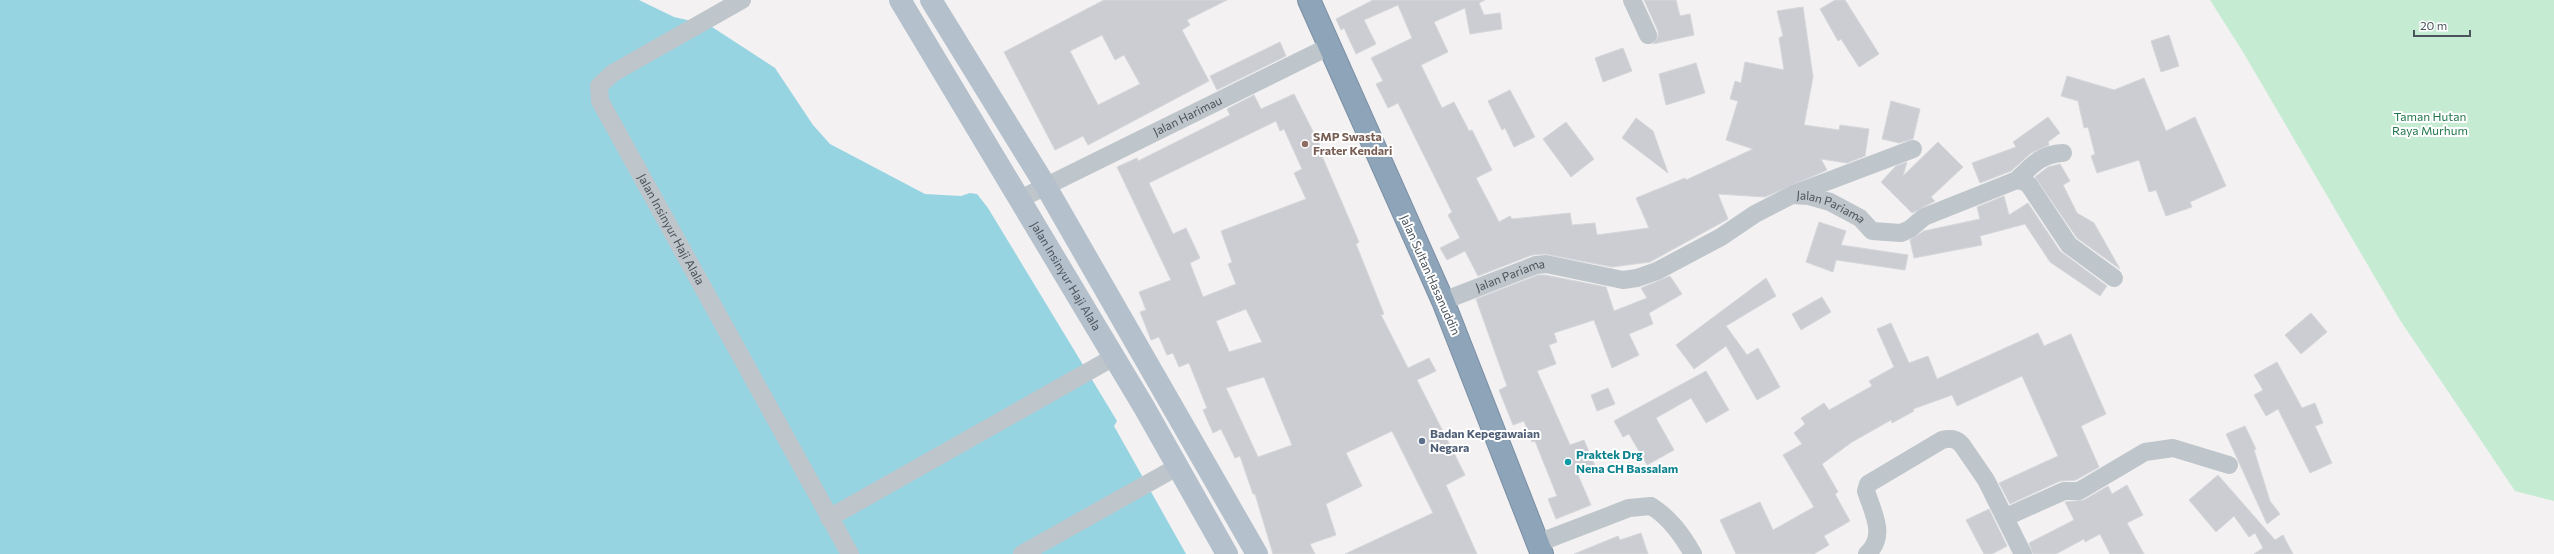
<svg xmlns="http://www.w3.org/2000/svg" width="2554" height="554" viewBox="0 0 2554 554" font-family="Commissioner,sans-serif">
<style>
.green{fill:#c5ebd3}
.water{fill:#97d4e2}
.building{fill:#cbcdd2;stroke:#d5d7db;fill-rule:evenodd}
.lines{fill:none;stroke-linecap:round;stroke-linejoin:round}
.highway-casing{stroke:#7a8fa5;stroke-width:24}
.minor{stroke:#bec5cb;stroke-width:18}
.major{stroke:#b4c0cc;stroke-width:22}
.highway{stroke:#8ea4b9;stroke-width:22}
.education-dot{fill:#8d6e63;stroke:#fff;stroke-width:1.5}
.service-dot{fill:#5c6f8a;stroke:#fff;stroke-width:1.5}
.culture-dot{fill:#0f9aa8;stroke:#fff;stroke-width:1.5}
.labels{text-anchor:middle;stroke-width:4;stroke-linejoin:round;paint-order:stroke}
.street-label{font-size:12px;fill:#4b545c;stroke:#fff}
.park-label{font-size:12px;fill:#22764b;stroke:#fff}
.education-label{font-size:12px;font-weight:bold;fill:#785e54;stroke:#fff;text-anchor:start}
.service-label{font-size:12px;font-weight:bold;fill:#4e5e75;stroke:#fff;text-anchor:start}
.culture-label{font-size:12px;font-weight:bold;fill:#0d838f;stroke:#fff;text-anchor:start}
</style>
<rect width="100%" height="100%" fill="#f3f1f1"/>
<path class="green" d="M2210,0H2554V501L2515,491L2400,320L2243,52Z"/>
<path class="water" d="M0,0H639L674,17L709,25L775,68L813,125L830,144L925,194L961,196L970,193L977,194L988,208L1111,411L1117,421L1114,426L1186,554H0Z"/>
<path class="building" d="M1104,0H1227L1187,20L1190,25L1182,30L1209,81L1088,145L1083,136L1055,150L1004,52ZM1102,35L1115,60L1124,55L1140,84L1098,105L1070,51Z
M1373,0H1485L1479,3L1484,15L1500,13L1502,29L1470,34L1465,8L1434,22L1448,52L1421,65L1442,108L1454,102L1469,131L1472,130L1492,170L1476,178L1499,222L1510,216L1512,219L1570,213L1572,225L1595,223L1597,235L1649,228L1636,198L1685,178L1686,180L1753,149L1726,140L1738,101L1730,99L1735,81L1741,83L1745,62L1784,70L1779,38L1783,36L1777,11L1803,7L1813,77L1804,125L1839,130L1840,125L1869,129L1865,156L1847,163L1821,159L1827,170L1765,197L1718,194L1728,219L1650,262L1612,267L1545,254L1532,255L1478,276L1465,251L1447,260L1440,248L1460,238L1448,215L1452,212L1398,103L1388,108L1376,84L1383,81L1371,58L1412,38L1398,5L1364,20L1376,44L1356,54L1344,28L1341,30L1336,19Z
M1644,0H1676L1680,16L1690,14L1694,35L1653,44L1658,36V31Z
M1835,0H1845L1879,54L1859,67L1841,39L1838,41L1820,9Z
M2169,35L2179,66L2161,72L2151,41Z
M1280,42L1286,56L1217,90L1210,76Z
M1623,48L1632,71L1603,82L1595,58Z
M1696,63L1705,93L1666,105L1659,74Z
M2067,76L2114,90L2144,78L2166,131L2195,117L2226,186L2190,202L2192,207L2166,216L2156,190L2149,192L2139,160L2097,173L2091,156L2095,154L2088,127L2084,128L2078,101L2061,96Z
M1510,90L1535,137L1514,147L1505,128L1502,130L1488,101Z
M1294,94L1325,155L1322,156L1359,242L1356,244L1384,314L1381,315L1408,368L1429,358L1436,371L1417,380L1465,475L1446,485L1477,554H1345L1433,513L1392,431L1346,453L1362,486L1326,504L1336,535L1310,544L1315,554H1273L1255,494H1253L1240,456L1235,458L1221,429L1213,433L1203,410L1207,408L1189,363L1179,367L1173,353L1167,355L1159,337L1151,340L1140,312L1146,310L1139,292L1171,280L1117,167L1137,158L1138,161L1230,115L1227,109L1254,95L1261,109ZM1276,121L1280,131L1284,129L1302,169L1294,173L1306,199L1221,231L1232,262L1228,264L1236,284L1203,297L1190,263L1200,258L1186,228L1173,234L1149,183ZM1246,309L1262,342L1229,352L1216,321ZM1264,377L1292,445L1258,457L1226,388Z
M1891,101L1920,109L1913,139L1899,143L1882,139Z
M2048,117L2060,133L2048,142L2049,145L2031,153L2011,171L1980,183L1972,163L2016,147L2013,142Z
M1636,118L1653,131L1668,173L1622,138Z
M1566,122L1594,159L1571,177L1543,139Z
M1938,142L1963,167L1931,197L1935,201L1912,213L1881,182L1896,166L1907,162L1903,176Z
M2060,164L2070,181L2063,185L2077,213L2094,223L2120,269L2077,238L2035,177L2048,167Z
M2004,196L2009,215L2028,203L2060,251L2107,286L2100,296L2050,262L2025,224L1980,236L1982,245L1914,258L1910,240L1924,231L1980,219L1977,207Z
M1819,222L1846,231L1841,245L1908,255L1905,270L1836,260L1833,272L1806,262Z
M1538,275H1545L1606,287L1614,311L1647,298L1641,288L1670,276L1682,294L1649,313L1653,324L1629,334L1639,355L1612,368L1594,320L1554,333L1557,342L1549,345L1556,364L1537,371L1570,445L1584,440L1596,468L1578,475L1591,505L1556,519L1548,499L1557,496L1535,441L1532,442L1524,421L1513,425L1499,390L1507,386L1476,299Z
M1766,278L1776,296L1726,326L1747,355L1758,348L1780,387L1757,400L1726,346L1694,369L1676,345Z
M1822,297L1831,312L1801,330L1792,314Z
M2311,313L2327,332L2301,354L2285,335Z
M1891,323L1909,363L1928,356L1937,379L2038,333L2044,346L2071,334L2106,414L2081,426L2099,467L2076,480L2060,481L2010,504L1999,483L2058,456L2022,376L1957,406L1952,395L1913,409L1914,411L1892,423L1891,420L1852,442L1822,464L1838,492L1835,494L1850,521L1824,536L1829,545L1814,554H1736L1720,520L1760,502L1773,530L1814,507L1783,455L1802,444L1794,433L1805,424L1801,418L1824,403L1829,410L1872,386L1869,381L1894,367L1877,329Z
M2277,362L2302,408L2315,403L2323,423L2315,426L2332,463L2310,473L2278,409L2266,416L2254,395L2263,390L2254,375Z
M1706,371L1729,410L1706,423L1691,398L1656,418L1674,450L1647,465L1629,434L1623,437L1614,421Z
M1608,388L1615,404L1597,411L1591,395Z
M2245,426L2256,449L2254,450L2270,501L2280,514L2267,524L2226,434Z
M2218,475L2275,540L2283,535L2293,554H2254L2263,548L2255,533L2249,537L2234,516L2216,532L2189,500Z
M2127,485L2143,515L2127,523L2144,554H2110L2100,534L2085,542L2084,539L2056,554H2033L2029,543L2074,520L2065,502L2084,500L2108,486L2112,494Z
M1989,509L2007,546L1992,554H1984L1966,520Z
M1641,533L1648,554H1574L1618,536L1620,540Z"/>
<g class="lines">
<g class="highway-casing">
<path id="highway" d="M1309,0L1443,301L1542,554"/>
</g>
<g class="minor">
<path id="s1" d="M742,0L613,73L599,86L600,101L850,554"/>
<path d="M1632,0L1648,35"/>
<path d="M2017,180C2032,165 2041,154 2063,153"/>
<path d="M1794,194L1913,149"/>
<path id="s2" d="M1020,199L1330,46"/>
<path id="s3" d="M1443,301L1536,265L1546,264L1623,280L1637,278L1657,271L1721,237L1755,214L1792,195L1809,196L1830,202L1860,218L1872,231L1901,233L1910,229L1924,217L2017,180L2025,182L2029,185L2069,245L2114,278"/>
<path d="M2006,517L2064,491H2079L2145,452L2173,448L2229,465"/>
<path d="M829,518L1114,357"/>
<path d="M1538,543L1629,508L1651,506C1670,518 1682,535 1693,554"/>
<path d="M1022,554L1177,467"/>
<path d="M1867,554C1887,536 1873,513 1866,491L1868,484L1942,440C1950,438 1956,438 1962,445L1986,480L2023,554"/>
</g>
<g class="major">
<path id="s4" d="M900,0L1144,407L1227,554"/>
<path d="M931,0L1045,185L1257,554"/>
</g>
<use href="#highway" class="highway"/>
</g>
<circle class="education-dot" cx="1305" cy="144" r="4"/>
<circle class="service-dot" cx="1422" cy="441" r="4"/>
<circle class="culture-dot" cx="1568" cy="462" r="4"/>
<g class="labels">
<g class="street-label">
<text dy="4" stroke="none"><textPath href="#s2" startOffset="187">Jalan Harimau</textPath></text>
<text dy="4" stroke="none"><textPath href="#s3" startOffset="420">Jalan Pariama</textPath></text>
<text dy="4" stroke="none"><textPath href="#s1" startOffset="329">Jalan Insinyur Haji Alala</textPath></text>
<text transform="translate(1430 275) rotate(66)" y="4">Jalan Sultan Hasanuddin</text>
<text dy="4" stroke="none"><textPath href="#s4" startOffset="322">Jalan Insinyur Haji Alala</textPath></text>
<text dy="4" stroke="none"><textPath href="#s3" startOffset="72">Jalan Pariama</textPath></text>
</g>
<g class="park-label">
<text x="2430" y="121">Taman Hutan<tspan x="2430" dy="14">Raya Murhum</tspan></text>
</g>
<g class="education-label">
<text x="1313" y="141">SMP Swasta<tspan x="1313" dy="14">Frater Kendari</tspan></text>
</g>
<g class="service-label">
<text x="1430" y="438">Badan Kepegawaian<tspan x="1430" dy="14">Negara</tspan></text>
</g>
<g class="culture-label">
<text x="1576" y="459">Praktek Drg<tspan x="1576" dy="14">Nena CH Bassalam</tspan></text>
</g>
</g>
<path d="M2414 30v6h56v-6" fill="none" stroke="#4b545c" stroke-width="2"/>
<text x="2420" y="30" font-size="12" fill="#4b545c" stroke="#ffffff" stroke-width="3" paint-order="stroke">20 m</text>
</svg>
